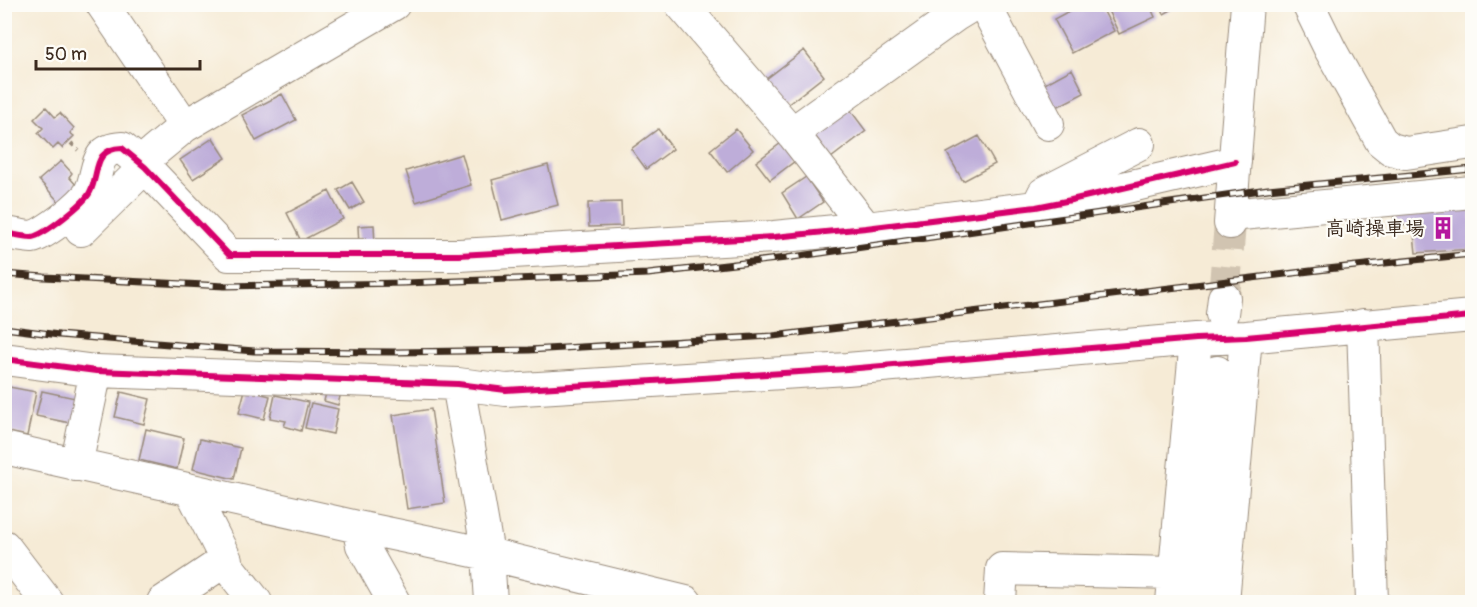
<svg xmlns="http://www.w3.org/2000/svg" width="1477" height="607" viewBox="0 0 1477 607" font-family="Pangolin,'Klee One',sans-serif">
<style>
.building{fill:#beadd9}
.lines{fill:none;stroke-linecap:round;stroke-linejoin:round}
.minor-tunnel{stroke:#d1c4b1;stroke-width:32;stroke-dasharray:32 16;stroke-linecap:butt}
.minor-casing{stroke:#988a7a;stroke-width:34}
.path{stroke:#988a7a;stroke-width:4;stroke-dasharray:4.5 4.5;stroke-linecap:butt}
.minor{stroke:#fff;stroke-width:32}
.rail-casing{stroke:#3b2a1e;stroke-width:7}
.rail{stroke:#fdfcf7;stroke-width:4.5;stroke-dasharray:14;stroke-linecap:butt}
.cycleway-casing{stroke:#fdfcf7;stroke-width:10}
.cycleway{stroke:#d6006c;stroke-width:6}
.labels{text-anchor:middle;stroke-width:4.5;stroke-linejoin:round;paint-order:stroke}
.poi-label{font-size:20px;font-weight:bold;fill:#3b2a1e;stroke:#fdfcf7;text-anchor:end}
</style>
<rect width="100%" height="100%" fill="#fdfcf7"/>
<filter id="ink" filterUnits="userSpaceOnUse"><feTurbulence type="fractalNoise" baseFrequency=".0167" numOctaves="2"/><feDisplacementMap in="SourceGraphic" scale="12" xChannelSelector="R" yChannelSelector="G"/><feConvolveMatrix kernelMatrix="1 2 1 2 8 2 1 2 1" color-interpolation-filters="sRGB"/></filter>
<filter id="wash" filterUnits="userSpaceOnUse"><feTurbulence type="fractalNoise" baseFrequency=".008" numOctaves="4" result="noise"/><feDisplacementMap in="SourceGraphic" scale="24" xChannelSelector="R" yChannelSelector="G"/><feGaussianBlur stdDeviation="1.35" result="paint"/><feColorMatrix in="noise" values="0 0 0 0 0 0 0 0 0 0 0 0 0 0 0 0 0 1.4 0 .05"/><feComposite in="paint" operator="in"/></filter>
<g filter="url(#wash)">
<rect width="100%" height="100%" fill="#f6ebd6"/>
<g id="blocks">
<path class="building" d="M1082,4H1100L1114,31L1072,53L1054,19Z
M1105,4H1149L1155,17L1119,34Z
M1158,4H1182L1164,14Z
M804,50L824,76L782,109L761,83Z
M1072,69L1084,93L1051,110L1039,87Z
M282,94L296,120L256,141L242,115Z
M46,107L55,117L60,113L74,128L70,133L74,136L62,148L58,144L53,149L38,133L43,128L34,119Z
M848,107L866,131L831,158L813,133Z
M658,129L673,149L646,169L631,149Z
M736,129L753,150L727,172L710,150Z
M979,136L995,164L963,181L947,153Z
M213,138L226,158L193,179L180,160Z
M785,140L799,158L770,180L756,162Z
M462,154L471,185L416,202L406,171Z
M61,161L72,173L69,177L78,187L60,203L39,180Z
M548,165L558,205L502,220L492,180Z
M806,177L823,202L798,219L782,193Z
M352,182L364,202L350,210L338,190Z
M329,191L343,219L301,241L287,213Z
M621,202L622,226L589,227L588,203Z
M1471,205L1472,249L1416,253L1413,225L1395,226L1393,211Z
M374,225L375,245L359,246L358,226Z
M4,386L36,392L27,436L4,431Z
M327,389L341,392L338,405L324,401Z
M245,390L270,396L264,419L239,413Z
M42,391L80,399L75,424L36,416Z
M121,392L150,399L144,424L115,417Z
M275,395L308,402L301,431L284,426L286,421L270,418Z
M311,403L338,409L333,434L305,428Z
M431,409L445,503L407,509L393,415Z
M146,429L184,438L177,469L139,460Z
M200,439L241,448L234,479L193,469Z"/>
</g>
</g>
<g filter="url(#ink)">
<use href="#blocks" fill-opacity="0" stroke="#988a7a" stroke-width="1.5"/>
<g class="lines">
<path class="minor-tunnel" d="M1224,298L1230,223"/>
<g class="minor-casing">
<path id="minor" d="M681,4L792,133L866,228
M984,4L1048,124
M1308,4L1330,49L1381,141L1391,149L1406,153L1472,143
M185,126L394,4
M792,133L956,15L974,4
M1041,199L1044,193L1139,144
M1231,215L1472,192
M1230,223L1247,4
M81,230L145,167L151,154L185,126L102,4
M4,233C13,234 24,237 32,237C44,235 85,203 90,192C100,173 92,149 122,148L145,167L229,255H459L774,237L866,228L1036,207L1071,200L1235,162
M1222,314L1224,298
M1363,325L1372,602
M4,359L96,371L458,384L506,390L847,369L1196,339L1246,337L1472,316
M458,384L488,554L491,602
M4,448L358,527L488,554L686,602
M76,465L96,371
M358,527L362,545L394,602
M4,546L47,602
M224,562L256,602
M163,602L226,560L191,490
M1000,602L1002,569L1174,573
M1172,602L1196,339
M1201,602L1217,372
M1223,602L1246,337"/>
</g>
<path class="path" d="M71,143L78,150"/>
<use href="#minor" class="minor"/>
<g class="rail-casing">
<path id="rail" d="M4,274L44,277L225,286L405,283L648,274L786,258L1268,189L1472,169
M4,328L59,335L254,351L397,352L529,350L773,336L1327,269L1472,254"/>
</g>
<use href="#rail" class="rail"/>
<g class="cycleway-casing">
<path id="cycleway" d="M4,233C13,234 24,237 32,237C44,235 85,203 90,192C100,173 92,149 122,148L145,167L229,255H459L774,237L866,228L1036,207L1071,200L1235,162
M4,359L96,371L458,384L506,390L847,369L1196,339L1246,337L1472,316"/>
</g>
<use href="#cycleway" class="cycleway"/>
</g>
</g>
<defs>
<g id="building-bare" transform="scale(1.8)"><path d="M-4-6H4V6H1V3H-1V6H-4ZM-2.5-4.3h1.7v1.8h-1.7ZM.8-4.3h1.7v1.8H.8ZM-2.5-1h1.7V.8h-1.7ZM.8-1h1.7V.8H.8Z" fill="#b5179e" stroke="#fdfcf7" stroke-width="2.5" paint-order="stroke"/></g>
</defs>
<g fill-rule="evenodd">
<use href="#building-bare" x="1443" y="228"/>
</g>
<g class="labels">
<g class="poi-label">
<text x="1425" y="235">高崎操車場</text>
</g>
</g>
<rect width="1477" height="607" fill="none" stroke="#fdfcf7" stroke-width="24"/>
<path d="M36 60v9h164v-9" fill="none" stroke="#3b2a1e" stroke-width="3"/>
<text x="45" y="60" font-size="18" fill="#3b2a1e" stroke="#fdfcf7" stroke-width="4.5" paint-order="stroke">50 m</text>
</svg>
